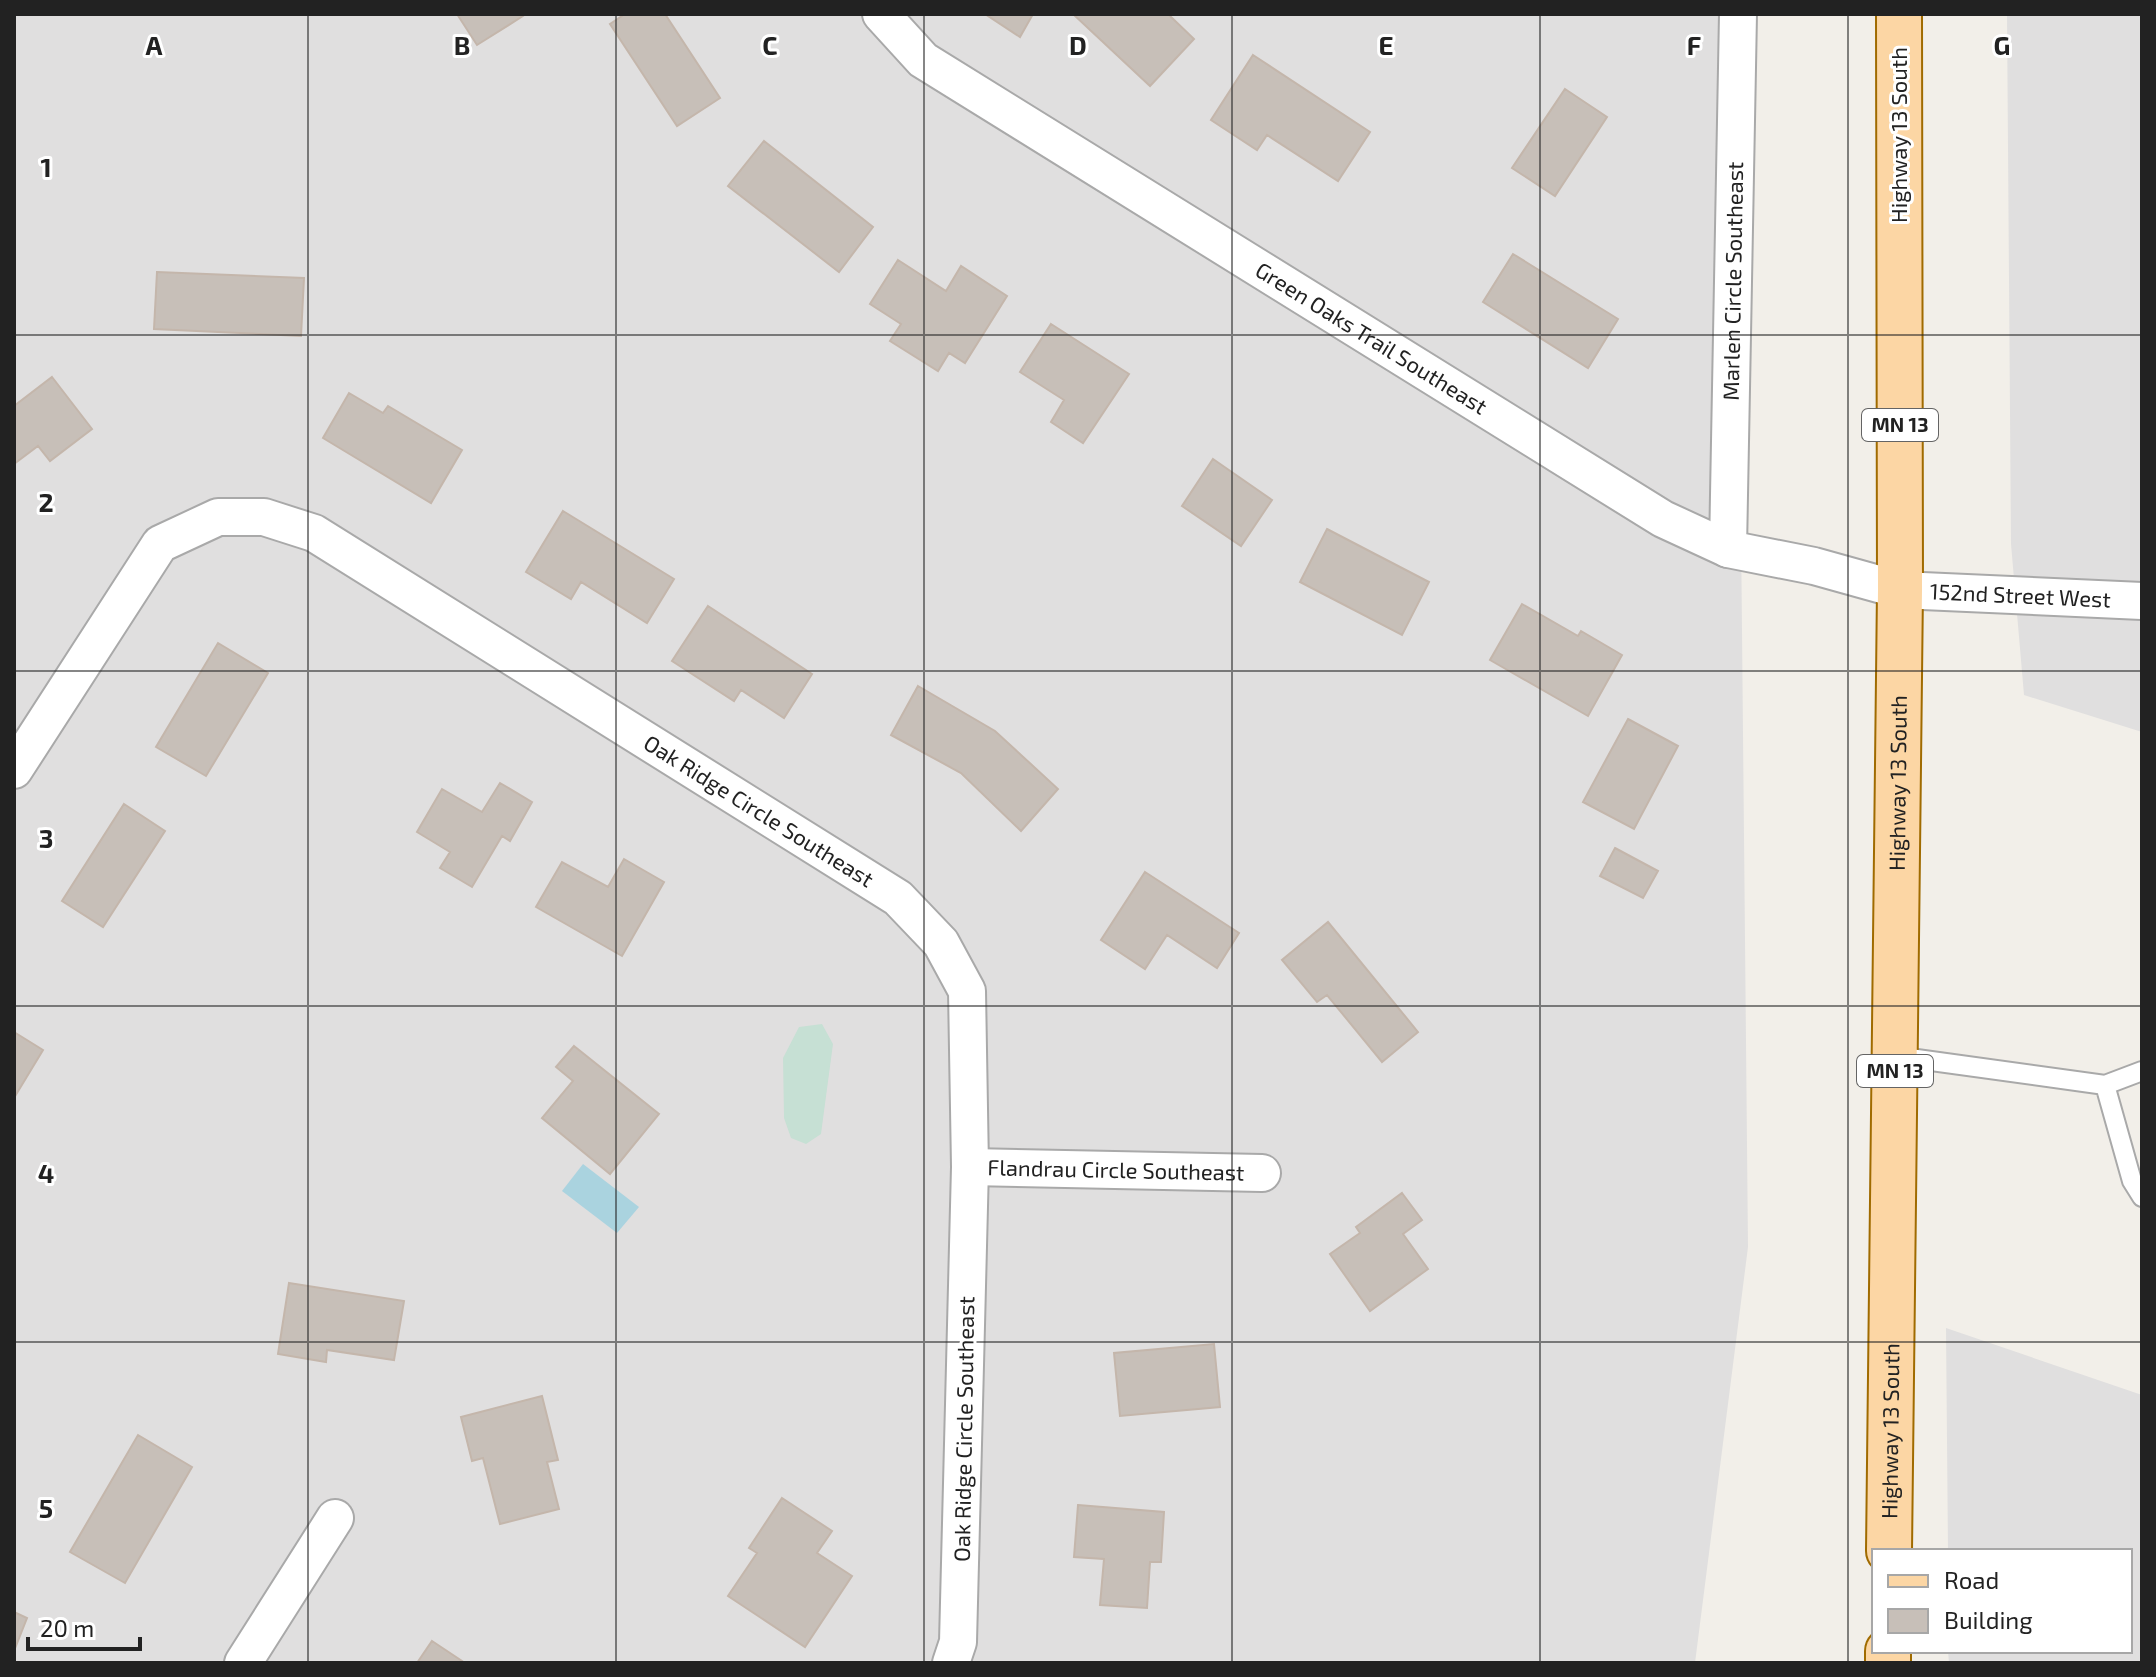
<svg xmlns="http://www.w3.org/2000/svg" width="2156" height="1677" viewBox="0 0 2156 1677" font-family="'Exo 2',sans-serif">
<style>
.residential{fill:#e0dfdf}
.wetland{fill:#c6e0d4}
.water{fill:#aad3df}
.building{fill:#c7bfb8;stroke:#c4b6ab;stroke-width:2}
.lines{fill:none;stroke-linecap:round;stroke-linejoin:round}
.service-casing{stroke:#a9a9a9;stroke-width:22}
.minor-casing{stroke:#a9a9a9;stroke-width:40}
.primary-casing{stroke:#a06b00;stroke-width:48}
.service{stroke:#fff;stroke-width:18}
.minor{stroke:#fff;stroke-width:36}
.primary{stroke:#fcd6a4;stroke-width:44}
.grid{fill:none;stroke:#222;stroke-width:2;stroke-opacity:0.55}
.labels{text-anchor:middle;stroke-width:6;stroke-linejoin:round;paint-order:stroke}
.shield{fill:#fff;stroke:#646464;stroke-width:2}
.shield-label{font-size:20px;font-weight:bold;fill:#222}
.street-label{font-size:22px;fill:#222;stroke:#fff}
.grid-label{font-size:26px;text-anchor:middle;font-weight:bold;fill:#222;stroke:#fff;stroke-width:6;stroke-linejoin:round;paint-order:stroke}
</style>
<rect width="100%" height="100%" fill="#f2efe9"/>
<path class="residential" d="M14,14H1736L1748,1247L1695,1663H14Z
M2007,14H2142V732L2024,695L2011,544Z
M1946,1328L2142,1395V1663H1949L1948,1651H2130V1551H1948Z"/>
<path class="wetland" d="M822,1024L833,1044L821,1134L806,1144L791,1138L784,1118L783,1058L799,1027Z"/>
<path class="water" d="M583,1164L639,1207L617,1233L562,1191Z"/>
<path class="building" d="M457,14H522L523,16L477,45Z
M625,14H665L720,98L677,126L610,24Z
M985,14H1033L1020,37Z
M1073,14H1168L1194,39L1150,86Z
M1253,55L1370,132L1338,181L1267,135L1257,150L1211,120Z
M1565,89L1607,117L1555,196L1512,168Z
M764,141L873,227L839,272L728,186Z
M1513,254L1618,319L1588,368L1483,302Z
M898,260L946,291L961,266L1007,296L965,363L949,353L938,371L890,341L901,324L870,304Z
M157,272L304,278L301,336L154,329Z
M1051,324L1129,374L1083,443L1051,422L1064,400L1020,372Z
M52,377L92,429L50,461L38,446L14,464V406Z
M349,393L383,413L388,406L462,450L431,503L323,438Z
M1213,459L1272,500L1241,546L1182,506Z
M563,511L674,579L647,623L581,582L571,599L526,572Z
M1327,529L1429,582L1402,635L1300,582Z
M1522,604L1578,636L1581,631L1622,655L1588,716L1490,660Z
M708,606L812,674L784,718L741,690L734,701L672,661Z
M218,643L268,673L206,776L156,747Z
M918,686L995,731L1058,789L1021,831L961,773L891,735Z
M1628,719L1678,746L1634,829L1583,802Z
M500,783L532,802L510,841L502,836L472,887L440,868L450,852L417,832L442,789L482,812Z
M124,804L165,831L103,927L62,901Z
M1615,848L1658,871L1643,898L1600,876Z
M624,859L664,882L622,956L536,907L562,862L608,887Z
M1145,872L1239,933L1217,968L1167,935L1145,969L1101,940Z
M1328,922L1418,1032L1382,1062L1327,995L1317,1002L1282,960Z
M14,1032L43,1050L14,1098Z
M574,1046L659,1114L610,1174L542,1118L573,1081L556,1067Z
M1402,1193L1422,1220L1403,1234L1428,1269L1370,1311L1330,1254L1360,1233L1356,1227Z
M289,1283L404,1301L394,1360L327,1350L326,1362L278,1354Z
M1214,1344L1220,1407L1120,1416L1114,1353Z
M542,1396L558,1460L547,1462L559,1509L500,1524L483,1458L472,1461L461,1417Z
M138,1435L192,1467L125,1583L70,1552Z
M782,1498L832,1531L817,1553L852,1576L805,1647L728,1596L757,1553L749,1548Z
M1078,1505L1164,1512L1161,1562H1150L1147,1608L1100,1605L1104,1559L1074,1557Z
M14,1612L27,1618L14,1651Z
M432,1641L465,1663H417Z"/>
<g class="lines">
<g class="service-casing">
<path id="service" d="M1895,1056L2105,1085L2142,1071
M2105,1085L2132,1181L2142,1197"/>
</g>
<g class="minor-casing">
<g id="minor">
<path id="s1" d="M881,14L923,60L1663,519L1728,549L1814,566L1900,590L2142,601"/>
<path id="s2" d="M1728,549L1738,14"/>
<path id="s3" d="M14,770L160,544L218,517H264L314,533L898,898L941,943L967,991L970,1167L958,1642L951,1663"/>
<path id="s4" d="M970,1167L1262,1173"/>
<path d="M243,1663L335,1518"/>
</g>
</g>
<g class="primary-casing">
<g id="primary">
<path id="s5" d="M1889,1551L1900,590L1899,14"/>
<path d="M1888,1663V1651"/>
</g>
</g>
<use href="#service" class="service"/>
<use href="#minor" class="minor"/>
<use href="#primary" class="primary"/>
</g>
<path class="grid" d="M308,14V1663M616,14V1663M924,14V1663M1232,14V1663M1540,14V1663M1848,14V1663M14,335H2142M14,671H2142M14,1006H2142M14,1342H2142"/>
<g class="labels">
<g class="shield">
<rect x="1862" y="409" width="76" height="32" rx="6"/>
<rect x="1857" y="1055" width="76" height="32" rx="6"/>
</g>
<g class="shield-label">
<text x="1900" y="432">MN 13</text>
<text x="1895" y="1078">MN 13</text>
</g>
<g class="street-label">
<text transform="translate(1899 135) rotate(-90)" y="8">Highway 13 South</text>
<text dy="8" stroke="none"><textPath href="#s2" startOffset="268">Marlen Circle Southeast</textPath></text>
<text dy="8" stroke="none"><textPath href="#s1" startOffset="590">Green Oaks Trail Southeast</textPath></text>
<text dy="8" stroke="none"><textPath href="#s1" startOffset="1302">152nd Street West</textPath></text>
<text dy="8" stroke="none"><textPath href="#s5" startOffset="768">Highway 13 South</textPath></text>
<text dy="8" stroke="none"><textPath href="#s3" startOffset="956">Oak Ridge Circle Southeast</textPath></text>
<text dy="8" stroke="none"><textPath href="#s4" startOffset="146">Flandrau Circle Southeast</textPath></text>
<text transform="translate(964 1429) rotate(-89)" y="8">Oak Ridge Circle Southeast</text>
<text dy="8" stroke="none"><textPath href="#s5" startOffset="120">Highway 13 South</textPath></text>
</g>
</g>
<g class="grid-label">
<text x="154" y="55">A</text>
<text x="462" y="55">B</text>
<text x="770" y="55">C</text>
<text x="1078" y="55">D</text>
<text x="1386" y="55">E</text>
<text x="1694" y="55">F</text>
<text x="2002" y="55">G</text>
<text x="46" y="177">1</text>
<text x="46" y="512">2</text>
<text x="46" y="848">3</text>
<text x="46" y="1183">4</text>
<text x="46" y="1518">5</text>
</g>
<rect width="2156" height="1677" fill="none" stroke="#222222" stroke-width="32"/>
<rect x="1872" y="1549" width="260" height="104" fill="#ffffff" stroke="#a7a7a7" stroke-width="2"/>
<rect x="1888" y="1575" width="40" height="12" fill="#fcd6a4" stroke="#a7a7a7" stroke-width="2"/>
<text x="1944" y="1589" font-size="24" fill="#222222">Road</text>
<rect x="1888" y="1609" width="40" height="24" fill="#c7bfb8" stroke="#a7a7a7" stroke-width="2"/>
<text x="1944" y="1629" font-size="24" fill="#222222">Building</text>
<path d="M28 1637v12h112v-12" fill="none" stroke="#222222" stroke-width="4"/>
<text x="40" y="1637" font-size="24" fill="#222222" stroke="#ffffff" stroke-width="6" paint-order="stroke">20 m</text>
</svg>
